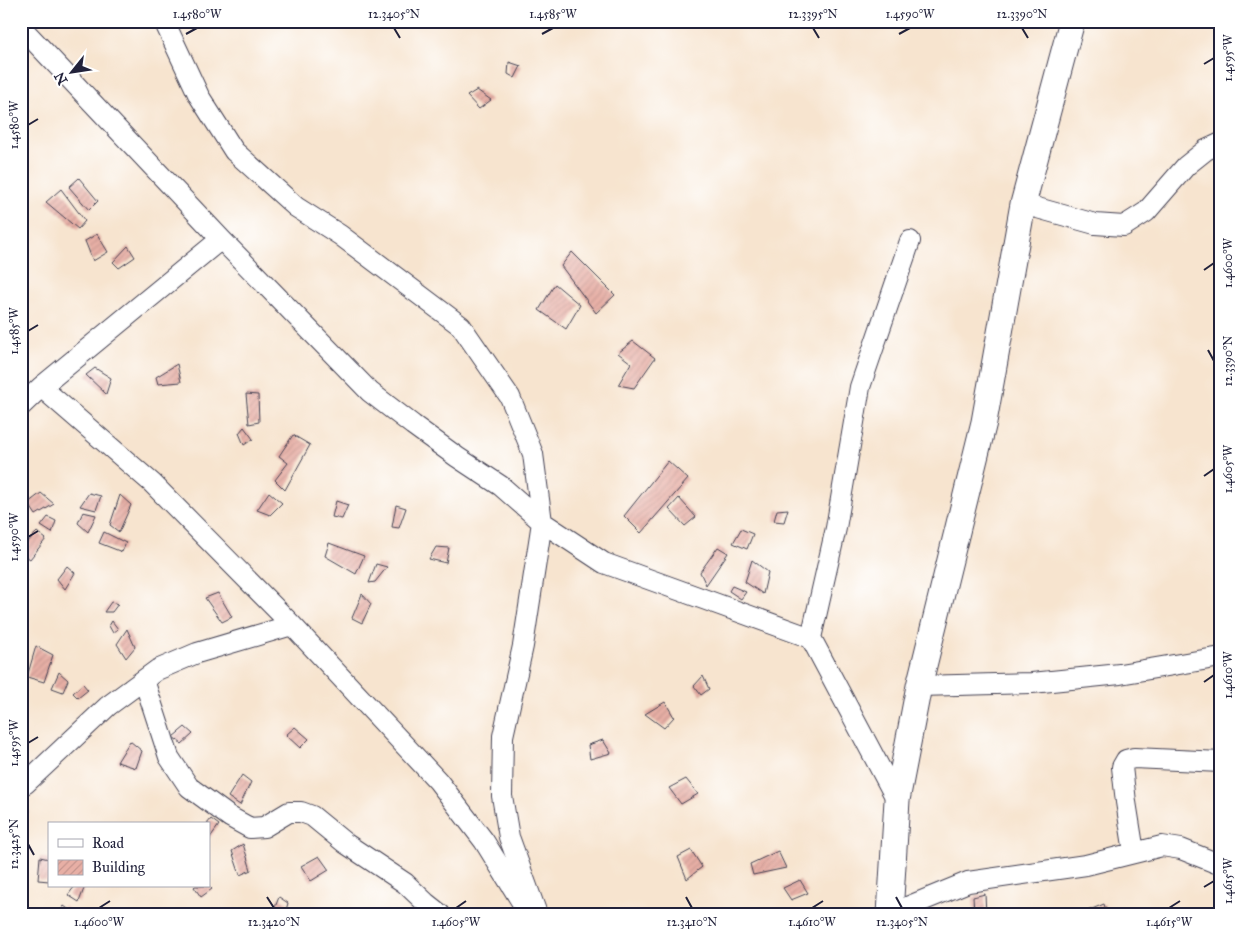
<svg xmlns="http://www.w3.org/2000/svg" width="1242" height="935" viewBox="0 0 1242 935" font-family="'IM FELL Great Primer',serif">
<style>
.building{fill:url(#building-hatch)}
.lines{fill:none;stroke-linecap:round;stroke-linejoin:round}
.minor-casing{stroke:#423f51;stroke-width:22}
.tertiary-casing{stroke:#423f51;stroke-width:27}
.minor{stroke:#fff;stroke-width:20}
.tertiary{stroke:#fff;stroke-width:25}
.ticks{fill:none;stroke:#22223b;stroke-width:2}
.neatline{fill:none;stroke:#22223b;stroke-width:2}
.ticks-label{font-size:12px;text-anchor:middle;fill:#22223b}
</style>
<defs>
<pattern id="building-hatch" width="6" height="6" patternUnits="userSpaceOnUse" patternTransform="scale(1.25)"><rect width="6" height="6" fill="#e7afa5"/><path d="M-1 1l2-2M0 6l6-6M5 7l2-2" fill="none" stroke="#c6968f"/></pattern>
</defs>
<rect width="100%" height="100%" fill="#fff"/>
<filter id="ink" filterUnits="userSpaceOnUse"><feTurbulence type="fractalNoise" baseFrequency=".02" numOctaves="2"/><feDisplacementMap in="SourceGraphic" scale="10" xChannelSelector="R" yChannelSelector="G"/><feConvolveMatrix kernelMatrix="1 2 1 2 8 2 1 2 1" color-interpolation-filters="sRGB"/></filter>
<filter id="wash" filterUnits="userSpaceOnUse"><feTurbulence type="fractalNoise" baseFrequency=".0096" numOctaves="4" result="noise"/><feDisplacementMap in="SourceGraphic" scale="20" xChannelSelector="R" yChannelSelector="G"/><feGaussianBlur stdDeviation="1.12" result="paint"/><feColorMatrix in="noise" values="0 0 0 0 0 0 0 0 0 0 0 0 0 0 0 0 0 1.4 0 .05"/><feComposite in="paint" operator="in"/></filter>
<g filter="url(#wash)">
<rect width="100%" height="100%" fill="#f7e4cf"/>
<g id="blocks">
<path class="building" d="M509,62L521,66L515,78L508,74Z
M477,90L491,100L479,109L467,96Z
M79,178L98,201L89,210L69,187Z
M61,189L85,221L78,229L46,202Z
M97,234L108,252L93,261L85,241Z
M128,246L135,257L119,268L113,262Z
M572,252L615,295L596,313L561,266Z
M555,284L580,305L566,329L539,310Z
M633,341L655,358L634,388L618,385L631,363L618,353Z
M177,364L181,382L158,384L156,377Z
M95,368L111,378L106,394L86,375Z
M246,394L258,395L259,422L249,424Z
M244,427L253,439L244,445L239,433Z
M293,435L310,445L285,490L275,480L288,463L279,456Z
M668,461L688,479L641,533L624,516Z
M269,492L282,503L270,515L257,510Z
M41,493L54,504L36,515L28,503Z
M89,493L101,496L96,510L80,506Z
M120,495L131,505L119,532L110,525Z
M679,498L696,517L685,526L669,509Z
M336,501L348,505L342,519L332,517Z
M396,505L406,508L399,528L392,527Z
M788,509L784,522L774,521L777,510Z
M83,512L96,515L88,532L78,523Z
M48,517L56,521L52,533L41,526Z
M741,529L753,534L747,549L733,543Z
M37,532L46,539L30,559L21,553V549Z
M104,532L126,543L122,552L99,543Z
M329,543L364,556L356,574L325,556Z
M436,547L449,548L446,563L429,559Z
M718,547L728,553L706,585L700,572Z
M752,560L768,572L763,594L745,582Z
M376,564L387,567L375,582L369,583Z
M67,566L75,573L65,589L57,579Z
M732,586L746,592L741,599L729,591Z
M218,593L232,617L222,622L205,598Z
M362,594L371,604L362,623L352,618Z
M111,602L118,604L112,612H104Z
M112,621L118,629L113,633L109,626Z
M127,629L135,647L126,658L117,644Z
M36,646L53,655L44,682L27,677Z
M59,672L68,680L63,692L52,688Z
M703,676L709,689L701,695L694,686Z
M83,684L88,690L78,698L73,693Z
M665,702L674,717L664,728L645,714Z
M185,727L193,734L182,744L173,737Z
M295,727L309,739L300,748L286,735Z
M603,740L611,753L590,759L588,745Z
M130,741L142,751L136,768L117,762Z
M242,775L251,782L240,805L228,797Z
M686,779L698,794L681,804L669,788Z
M21,806L29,812L21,819Z
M211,819L219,825L209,839V824H207Z
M21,840L29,853L21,856Z
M243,844L251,870L240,875L232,851Z
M691,850L702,867L687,879L678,857Z
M778,851L786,868L753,875L750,864Z
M319,856L329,870L311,881L301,866Z
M40,857L49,859V881L38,880Z
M800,880L808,893L791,900L783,888Z
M75,886H85L79,902L68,895Z
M195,886H209L212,889L201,897L194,887Z
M985,894L986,914H974L973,897Z
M279,897L288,903L285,914H279L274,910Z
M1104,904L1107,914H1080Z
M64,906L71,911L69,914H58Z"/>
</g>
</g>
<g filter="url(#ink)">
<use href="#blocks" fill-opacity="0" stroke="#423f51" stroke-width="1"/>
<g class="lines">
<g class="minor-casing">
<path id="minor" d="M164,21L199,96L234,151L296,207L340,235L461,326L510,397L533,454L542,522L523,646L503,736L502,796L509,837L537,914
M21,27L221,239L370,392L413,425L457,457L501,486L542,522L604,563L811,638L897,800
M1023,204L1095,224L1124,226L1146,212L1186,166L1206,150L1221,143
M41,387L152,483L292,625L438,781L484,841L526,909
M21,406L41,387L221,239
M811,638L836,528L860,387L910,241
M144,680L169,757L189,787L230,817L250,828L264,827L289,812H301L312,816L345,843L405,883L426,903L440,914
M919,686L1032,683L1120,674L1221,657
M25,784L108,706L157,670L197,653L292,625
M1134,852L1126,802L1122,767L1126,760L1134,758L1221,762
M890,914L968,882L1086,865L1162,846L1181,849L1221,865"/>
</g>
<g class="tertiary-casing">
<path id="tertiary" d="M890,914L897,800L919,686L984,422L1023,204L1072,21"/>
</g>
<use href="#minor" class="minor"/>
<use href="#tertiary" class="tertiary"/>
</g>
</g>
<path class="ticks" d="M394,28L400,38M813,28L819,38M1022,28L1028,38M186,34L197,28M542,34L553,28M899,34L910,28M1204,64L1214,58M28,125L38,119M1204,270L1214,263M28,331L38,325M1208,350L1214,361M1204,476L1214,469M28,537L38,531M1204,682L1214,675M28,743L38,737M28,844L34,855M1204,887L1214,881M267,897L274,908M686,897L692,908M896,897L902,908M99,908L110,901M456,908L466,901M812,908L823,901M1169,908L1180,901"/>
<rect width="1242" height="935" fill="none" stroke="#fff" stroke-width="55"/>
<rect x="48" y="822" width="162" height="65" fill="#ffffff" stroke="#a7a7b1"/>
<rect x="58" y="839" width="25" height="8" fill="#ffffff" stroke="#a7a7b1"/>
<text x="92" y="848" font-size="15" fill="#22223b">Road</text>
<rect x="58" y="860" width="25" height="15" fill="url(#building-hatch)" stroke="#a7a7b1"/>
<text x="92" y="872" font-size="15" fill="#22223b">Building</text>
<g transform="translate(72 72) rotate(240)" stroke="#ffffff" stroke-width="4" paint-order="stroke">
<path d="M0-4L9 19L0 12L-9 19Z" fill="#22223b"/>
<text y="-8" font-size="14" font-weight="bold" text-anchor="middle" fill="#22223b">N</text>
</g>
<rect x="28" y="28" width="1186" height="880" class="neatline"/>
<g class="ticks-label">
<text x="197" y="18">1.4580°W</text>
<text x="394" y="18">12.3405°N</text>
<text x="553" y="18">1.4585°W</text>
<text x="813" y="18">12.3395°N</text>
<text x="910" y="18">1.4590°W</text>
<text x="1022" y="18">12.3390°N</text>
<text transform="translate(1228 58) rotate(-90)" y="4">1.4595°W</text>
<text transform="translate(14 125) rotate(-90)" y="4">1.4580°W</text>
<text transform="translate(1228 263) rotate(-90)" y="4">1.4600°W</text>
<text transform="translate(14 331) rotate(-90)" y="4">1.4585°W</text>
<text transform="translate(1228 361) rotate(-90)" y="4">12.3390°N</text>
<text transform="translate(1228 469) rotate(-90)" y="4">1.4605°W</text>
<text transform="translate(14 537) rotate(-90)" y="4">1.4590°W</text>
<text transform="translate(1228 675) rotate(-90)" y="4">1.4610°W</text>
<text transform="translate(14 743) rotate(-90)" y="4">1.4595°W</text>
<text transform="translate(14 844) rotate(-90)" y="4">12.3425°N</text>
<text transform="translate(1228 881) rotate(-90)" y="4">1.4615°W</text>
<text x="99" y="926">1.4600°W</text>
<text x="274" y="926">12.3420°N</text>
<text x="456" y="926">1.4605°W</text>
<text x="692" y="926">12.3410°N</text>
<text x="812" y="926">1.4610°W</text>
<text x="902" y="926">12.3405°N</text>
<text x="1169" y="926">1.4615°W</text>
</g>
</svg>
